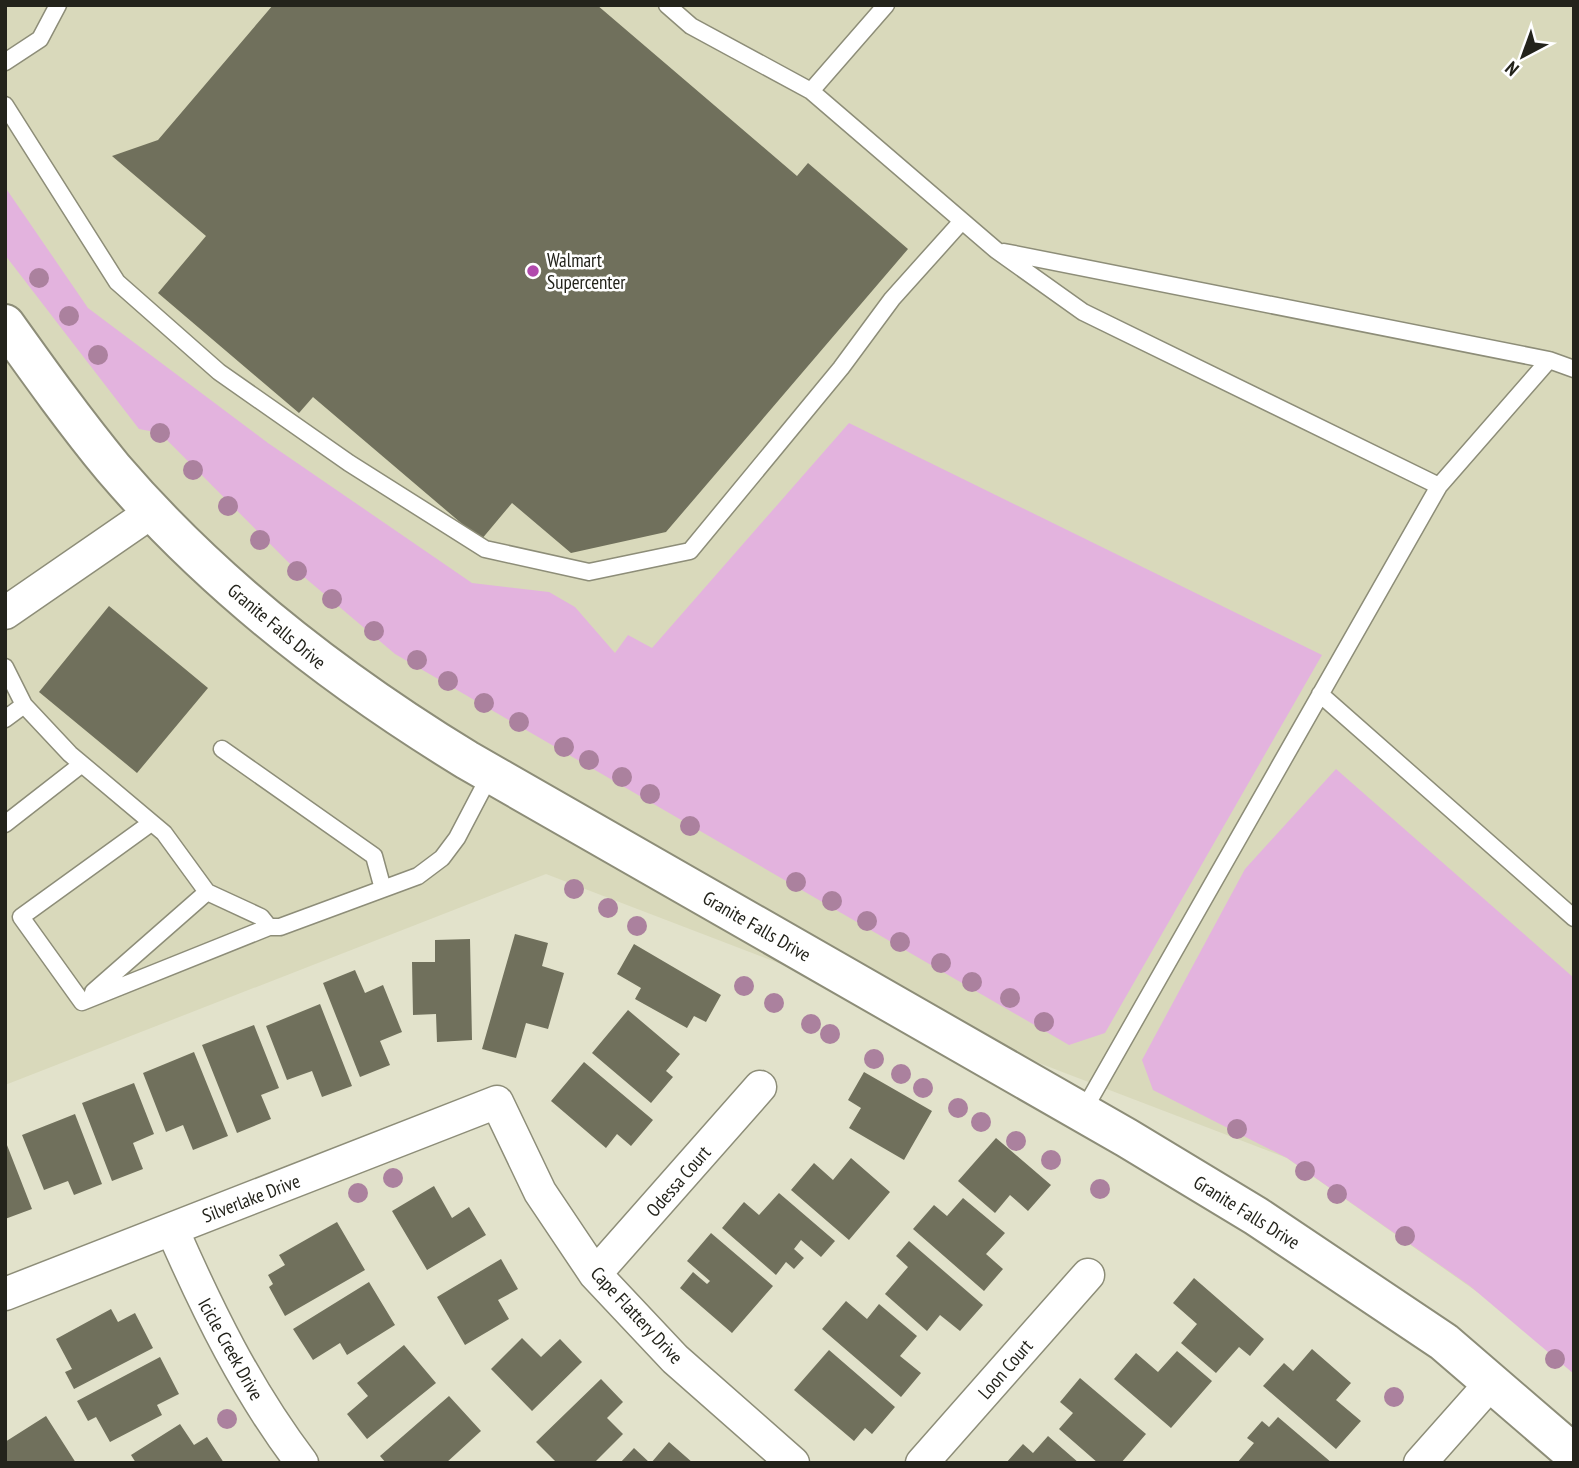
<svg xmlns="http://www.w3.org/2000/svg" width="1579" height="1468" viewBox="0 0 1579 1468" font-family="'PT Sans Narrow',sans-serif">
<style>
.built{fill:#d9d9bb}
.green{fill:#e3b3de}
.building{fill:#70705c}
.lines{fill:none;stroke-linecap:round;stroke-linejoin:round}
.lane-casing{stroke:#8d8d78;stroke-width:19}
.street-casing{stroke:#8d8d78;stroke-width:35}
.secondary-casing{stroke:#8d8d78;stroke-width:42}
.lane{stroke:#fff;stroke-width:16}
.street{stroke:#fff;stroke-width:32}
.secondary{stroke:#fff;stroke-width:38}
.tree{fill:#ab819e}
.poi-dot{fill:#b149ac;stroke:#fff;stroke-width:2.5}
.labels{text-anchor:middle;stroke-width:5;stroke-linejoin:round;paint-order:stroke}
.poi-label{font-size:19px;fill:#23231b;stroke:#fff;text-anchor:start}
.street-label{font-size:19px;fill:#23231b;stroke:#fff}
</style>
<rect width="100%" height="100%" fill="#e2e2cb"/>
<path class="built" d="M5,5H1574V1373L1490,1301L1287,1158L546,874L5,1085Z"/>
<path class="green" d="M5,187L88,308L268,443L472,583L549,592L575,607L615,653L628,635L652,648L849,423L1322,655L1105,1033L1069,1045L395,654L297,571L160,433L139,429L5,255Z
M1336,769L1574,978V1374L1470,1286L1287,1158L1153,1090L1142,1060L1245,869Z"/>
<path class="building" d="M273,5H597L797,176L808,163L908,249L666,532L571,553L512,503L481,540L313,397L299,413L158,293L206,236L112,156L158,140Z
M109,606L208,688L137,773L39,692Z
M515,934L548,943L542,966L564,973L548,1029L526,1023L516,1058L482,1049Z
M470,939L472,1040L437,1042L436,1014L413,1015L412,962H435V940Z
M634,944L721,995L706,1022L694,1016L687,1028L635,999L641,988L617,974Z
M355,970L365,993L383,985L402,1032L380,1041L390,1065L360,1077L323,983Z
M320,1004L352,1086L322,1097L312,1071L287,1080L266,1026Z
M628,1010L680,1054L666,1071L673,1077L651,1103L592,1053Z
M254,1025L279,1088L261,1095L271,1119L237,1133L202,1045Z
M194,1052L228,1136L193,1150L183,1125L166,1132L143,1073Z
M584,1062L653,1120L631,1146L617,1134L606,1148L551,1101Z
M864,1072L932,1111L904,1160L849,1128L861,1108L848,1100Z
M134,1083L154,1134L133,1143L143,1169L112,1181L82,1103Z
M75,1114L102,1184L74,1195L68,1181L44,1190L22,1135Z
M996,1138L1051,1185L1028,1211L1010,1195L995,1213L958,1181Z
M5,1140L32,1209L5,1219Z
M851,1158L890,1192L849,1240L791,1190L814,1163L833,1180Z
M434,1186L452,1218L469,1207L486,1235L427,1270L392,1211Z
M779,1193L835,1241L821,1257L801,1240L794,1249L804,1258L794,1269L786,1262L776,1275L722,1228L744,1202L759,1215Z
M963,1198L1005,1233L986,1254L1003,1269L984,1291L913,1229L934,1205L947,1216Z
M337,1222L365,1270L285,1316L269,1287L273,1284L268,1275L285,1265L279,1255Z
M711,1233L773,1286L732,1333L680,1288L693,1272L707,1284L710,1281L687,1261Z
M909,1241L983,1305L960,1331L940,1315L927,1331L885,1294L908,1267L896,1256Z
M501,1259L518,1289L498,1300L509,1319L465,1345L437,1297Z
M1194,1278L1264,1339L1250,1356L1239,1347L1216,1373L1181,1343L1197,1324L1173,1303Z
M369,1282L395,1325L347,1355L340,1343L313,1360L293,1329Z
M846,1301L867,1319L879,1304L917,1336L900,1356L921,1373L901,1397L822,1329Z
M111,1309L118,1322L135,1313L153,1348L74,1389L65,1372L72,1369L56,1339Z
M522,1338L541,1357L560,1339L582,1362L532,1411L491,1369Z
M404,1345L436,1383L367,1439L347,1414L368,1396L357,1383Z
M1312,1349L1351,1383L1336,1400L1361,1421L1336,1449L1263,1386L1284,1363L1293,1371Z
M829,1350L895,1407L872,1434L865,1428L854,1441L794,1390Z
M1177,1351L1212,1381L1171,1428L1114,1379L1136,1353L1158,1372Z
M160,1357L179,1394L157,1405L162,1415L110,1442L96,1417L88,1421L77,1401Z
M1080,1378L1146,1434L1121,1463H1098L1059,1429L1073,1413L1060,1402Z
M601,1379L623,1402L607,1418L623,1434L594,1463H557L536,1442Z
M449,1396L481,1431L446,1463H386L380,1456Z
M46,1416L76,1463H5V1442Z
M1278,1417L1332,1463H1237L1254,1443L1247,1438L1262,1421L1269,1427Z
M180,1424L194,1445L207,1437L224,1463H136L131,1455Z
M1048,1436L1079,1463H1006L1023,1444L1033,1453Z
M669,1442L693,1463H651Z
M634,1448L650,1463H620Z"/>
<g class="lines">
<g class="lane-casing">
<path id="lane" d="M667,5L691,26L811,91L996,250L1083,312L1439,486
M5,62L40,39L58,5
M811,91L886,5
M5,105L117,282L219,372L349,463L485,549L589,572L690,551L841,368L892,299L962,221
M1004,252L1549,360L1574,369
M5,667L24,705L70,754L164,833L207,892L261,917L269,927H280L418,876L442,858L457,838L491,773
M1320,694L1574,918
M5,719L24,705
M222,749L374,856L383,889
M151,823L21,917L82,1002L269,927
M5,824L82,764
M93,992L207,892
M1082,1113L1439,486L1549,360"/>
</g>
<g class="street-casing">
<path id="street" d="M5,613L153,511
M172,1229C208,1311 247,1391 302,1463
M595,1274L760,1087
M5,1294L497,1102L540,1192L595,1274L675,1359L793,1463
M922,1463L1088,1275
M1420,1463L1491,1383"/>
</g>
<g class="secondary-casing">
<path id="secondary" d="M5,324C40,373 75,422 113,468C214,586 336,680 467,760L1127,1138L1256,1216L1444,1342L1574,1454"/>
</g>
<use href="#lane" class="lane"/>
<use href="#street" class="street"/>
<use href="#secondary" class="secondary"/>
</g>
<g class="tree">
<circle cx="39" cy="278" r="10"/>
<circle cx="69" cy="316" r="10"/>
<circle cx="98" cy="355" r="10"/>
<circle cx="160" cy="433" r="10"/>
<circle cx="193" cy="470" r="10"/>
<circle cx="228" cy="506" r="10"/>
<circle cx="260" cy="540" r="10"/>
<circle cx="297" cy="571" r="10"/>
<circle cx="332" cy="599" r="10"/>
<circle cx="374" cy="631" r="10"/>
<circle cx="417" cy="660" r="10"/>
<circle cx="448" cy="681" r="10"/>
<circle cx="484" cy="703" r="10"/>
<circle cx="519" cy="722" r="10"/>
<circle cx="564" cy="747" r="10"/>
<circle cx="589" cy="760" r="10"/>
<circle cx="622" cy="777" r="10"/>
<circle cx="650" cy="794" r="10"/>
<circle cx="690" cy="826" r="10"/>
<circle cx="796" cy="882" r="10"/>
<circle cx="574" cy="889" r="10"/>
<circle cx="832" cy="901" r="10"/>
<circle cx="608" cy="908" r="10"/>
<circle cx="867" cy="921" r="10"/>
<circle cx="637" cy="926" r="10"/>
<circle cx="900" cy="942" r="10"/>
<circle cx="941" cy="963" r="10"/>
<circle cx="972" cy="982" r="10"/>
<circle cx="744" cy="986" r="10"/>
<circle cx="1010" cy="998" r="10"/>
<circle cx="774" cy="1003" r="10"/>
<circle cx="1044" cy="1022" r="10"/>
<circle cx="811" cy="1024" r="10"/>
<circle cx="830" cy="1034" r="10"/>
<circle cx="874" cy="1059" r="10"/>
<circle cx="901" cy="1074" r="10"/>
<circle cx="923" cy="1088" r="10"/>
<circle cx="958" cy="1108" r="10"/>
<circle cx="981" cy="1122" r="10"/>
<circle cx="1237" cy="1129" r="10"/>
<circle cx="1016" cy="1141" r="10"/>
<circle cx="1051" cy="1160" r="10"/>
<circle cx="1305" cy="1171" r="10"/>
<circle cx="393" cy="1178" r="10"/>
<circle cx="1100" cy="1189" r="10"/>
<circle cx="358" cy="1193" r="10"/>
<circle cx="1337" cy="1194" r="10"/>
<circle cx="1405" cy="1236" r="10"/>
<circle cx="1555" cy="1359" r="10"/>
<circle cx="1394" cy="1397" r="10"/>
<circle cx="227" cy="1419" r="10"/>
</g>
<circle class="poi-dot" cx="533" cy="271" r="7"/>
<g class="labels">
<g class="poi-label">
<text x="547" y="267">Walmart<tspan x="547" dy="22">Supercenter</tspan></text>
</g>
<g class="street-label">
<text transform="translate(277 626) rotate(40)" y="7">Granite Falls Drive</text>
<text transform="translate(757 926) rotate(30)" y="7">Granite Falls Drive</text>
<text transform="translate(678 1181) rotate(-49)" y="7">Odessa Court</text>
<text transform="translate(251 1198) rotate(-21)" y="7">Silverlake Drive</text>
<text transform="translate(1247 1212) rotate(32)" y="7">Granite Falls Drive</text>
<text transform="translate(637 1315) rotate(47)" y="7">Cape Flattery Drive</text>
<text transform="translate(231 1349) rotate(61)" y="7">Icicle Creek Drive</text>
<text transform="translate(1005 1369) rotate(-49)" y="7">Loon Court</text>
</g>
</g>
<rect width="1579" height="1468" fill="none" stroke="#23231b" stroke-width="14"/>
<g transform="translate(1523 56) rotate(221)" stroke="#ffffff" stroke-width="5" paint-order="stroke">
<path d="M0-5L12 26L0 18L-12 26Z" fill="#23231b"/>
<text y="-10" font-size="19" font-weight="bold" text-anchor="middle" fill="#23231b">N</text>
</g>
</svg>
